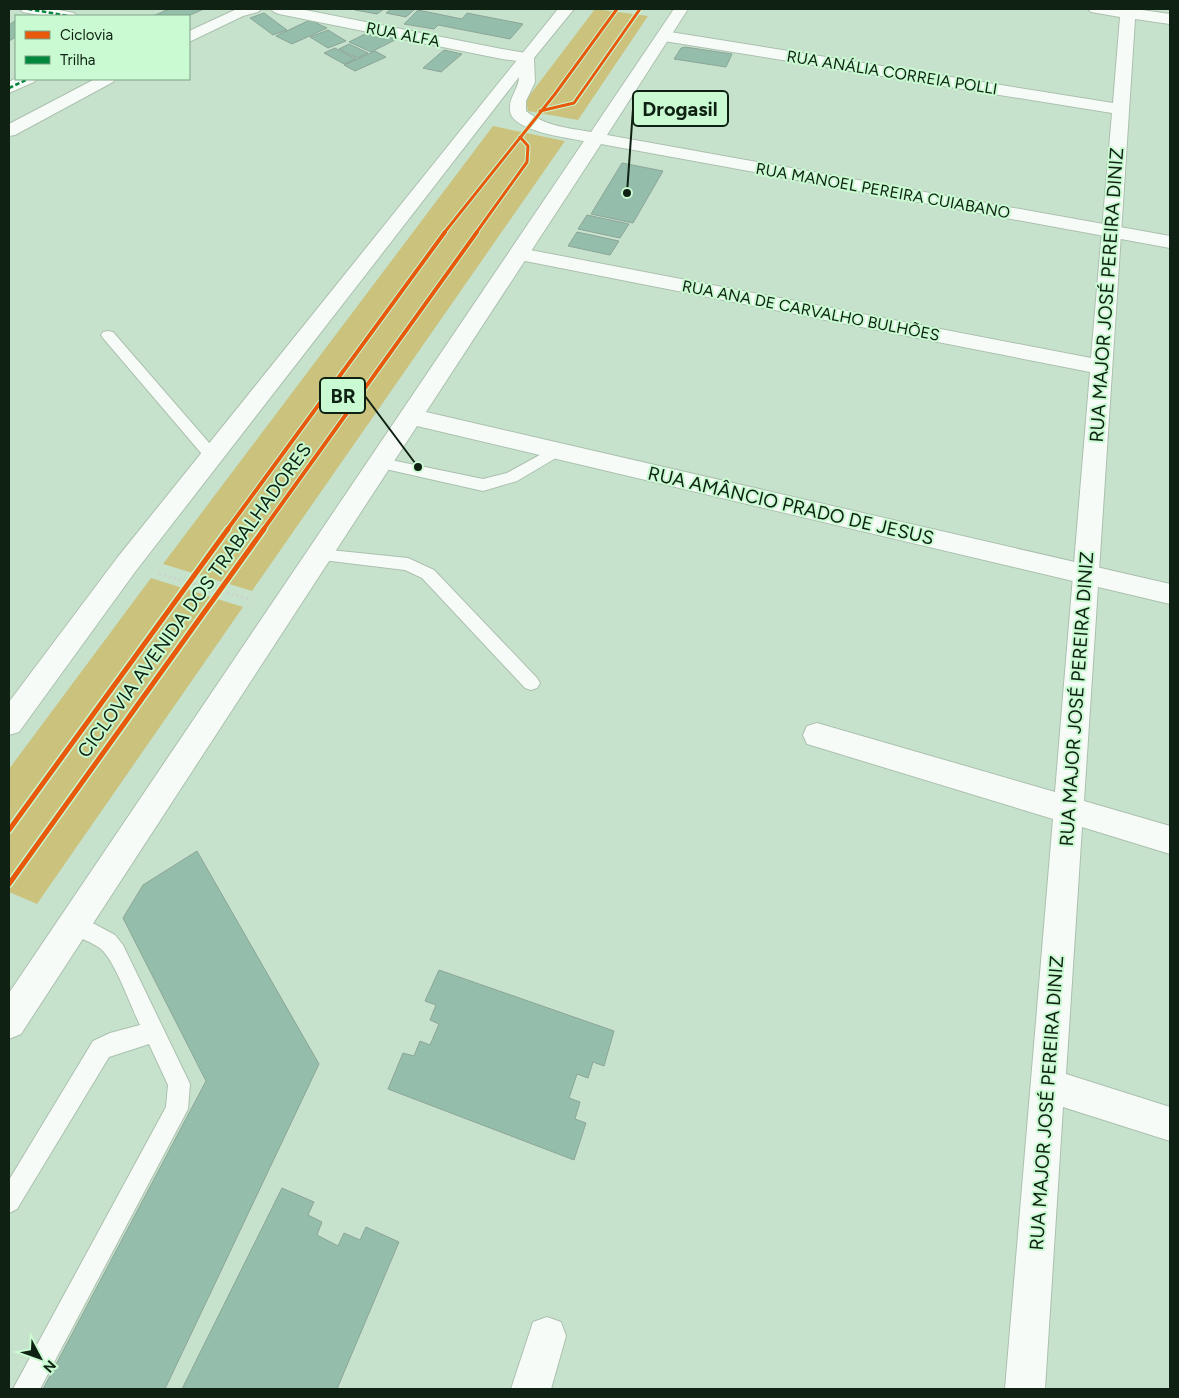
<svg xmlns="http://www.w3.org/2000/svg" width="1179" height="1398" viewBox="0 0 1179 1398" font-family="Figtree,sans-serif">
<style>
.green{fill:#cac27d}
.building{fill:#94bdab;stroke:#8ca597}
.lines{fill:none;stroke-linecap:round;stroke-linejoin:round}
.lane-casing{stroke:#abc0af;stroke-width:2}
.street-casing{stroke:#abc0af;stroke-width:2}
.secondary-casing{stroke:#abc0af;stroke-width:2}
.path{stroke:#ccd4ce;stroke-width:3;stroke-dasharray:2.5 2.5;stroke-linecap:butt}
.lane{fill:#f7fbf7;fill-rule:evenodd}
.street{fill:#f7fbf7;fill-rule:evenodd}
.secondary{fill:#f7fbf7;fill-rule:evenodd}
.quiet{stroke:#00873e;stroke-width:2.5;stroke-dasharray:4.5 2.5;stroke-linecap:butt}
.cycleway-far2-casing{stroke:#c9fad1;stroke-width:5}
.cycleway-far1-casing{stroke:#c9fad1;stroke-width:6}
.cycleway-casing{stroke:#c9fad1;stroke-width:8}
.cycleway-far2{stroke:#e8590c;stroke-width:3}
.cycleway-far1{stroke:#e8590c;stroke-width:4}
.cycleway{stroke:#e8590c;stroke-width:5}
.labels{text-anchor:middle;stroke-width:4;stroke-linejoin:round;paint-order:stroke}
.far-street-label{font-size:16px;fill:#0e2112;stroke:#c9fad1}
.street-label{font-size:19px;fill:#0e2112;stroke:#c9fad1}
.leader{fill:none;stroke:#0e2112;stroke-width:2}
.callout-dot{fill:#0e2112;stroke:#c9fad1;stroke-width:2}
.callout{fill:#c9fad1;stroke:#0e2112;stroke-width:2}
.callout-label{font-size:20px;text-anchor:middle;font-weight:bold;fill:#0e2112}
</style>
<rect width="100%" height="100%" fill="#c7e2cc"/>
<path class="green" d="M595,9L648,16L578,120L528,111L526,100Z
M493,126L565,141L252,591L163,564Z
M151,578L243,607L37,904L9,892V769Z"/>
<path class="building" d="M169,9H204L188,16H153Z
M357,9H384L377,14L355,10Z
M391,9H415L406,17L386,13Z
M418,10L462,19L467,13L523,24L510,39L438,25L434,29L404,24Z
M264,13L287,30L273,35L250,18Z
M16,20V37L9,41V25Z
M310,20L327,28L292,44L276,36Z
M328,30L346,41L328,48L310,37Z
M367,33L382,39L387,36L395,40L371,52L349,42Z
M349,44L368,53L357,58L339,49Z
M685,47L732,54L726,67L674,59L681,48Z
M335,48L356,59L344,64L324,53Z
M444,50L462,54L441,72L423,68Z
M375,51L386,57L355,71L344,65Z
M622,163L663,171L633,223L591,214Z
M587,215L629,224L620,238L578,229Z
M577,232L619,241L610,255L568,246Z
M197,851L319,1064L165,1389H43L206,1081L123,918L143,885Z
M439,970L614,1031L604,1066L593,1062L588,1078L577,1074L569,1098L580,1102L575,1119L586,1123L574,1160L388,1089L403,1053L414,1056L420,1041L430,1045L439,1024L430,1020L436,1005L425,1001Z
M282,1188L314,1202L308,1215L322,1222L317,1235L338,1246L344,1233L360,1240L366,1227L399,1242L337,1389H182Z"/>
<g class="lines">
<g class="lane-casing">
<path id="lane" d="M108,331L113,332L217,452L219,456L217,460L212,461L207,460L103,338L101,335L103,332Z
M556,446L561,447L563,451L561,455L517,481L483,491L381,468L376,467L374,463L376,459L381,458L483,479L507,473Z
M320,549L408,558L434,570L537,678L540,683L537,688L531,690L525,688L422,578L405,570L314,559L312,555L314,551Z
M74,913L115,935L123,945L190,1084L188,1109L40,1389H13L166,1107L168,1085L149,1044L109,1057L17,1209L9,1213V1180L93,1041L110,1033L140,1025C131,1007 115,961 101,949C89,939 70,938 64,923L67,916Z"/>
</g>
<g class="street-casing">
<path id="street" d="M20,9H53L74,13L77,16H44L23,12Z
M237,9H261L258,12L243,16L189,42V31Z
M271,9H300L502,49L532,54L534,57L532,60L526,62L502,59L279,14L274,12Z
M1088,9H1135L1170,14V24L1135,19L1084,801L1170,826V854L1082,827L1066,1074L1170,1107V1141L1063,1107L1045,1389H1005L1053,819L817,747L807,744L803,735L807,726L817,723L1055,792L1090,372L520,260L513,258L510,254L513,250L520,248L1091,358L1112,113L664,41L658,39L656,36L658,33L664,31L1113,103L1120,17L1091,12Z
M16,78V79H36L34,82L9,93V82Z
M95,79H115L113,82L15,135L9,136V124Z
M547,1317L561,1322L566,1336L551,1389H511L533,1322Z"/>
</g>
<g class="secondary-casing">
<path id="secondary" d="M558,9H574L534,58L535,82L526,101V111C545,126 568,128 591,132L674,9H688L607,135L1170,236V248L601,144L426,412L1170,584V604L417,426L21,1034L9,1039V993L584,141C568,138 512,131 510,111C508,98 519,89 519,77L135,572L19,732L9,735V702L117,558Z"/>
</g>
<path class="path" d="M159,574L252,600"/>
<use href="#lane" class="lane"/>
<use href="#street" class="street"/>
<use href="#secondary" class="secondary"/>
<path class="quiet" d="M28,9L69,16
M9,88L28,79"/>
<g class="cycleway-far2-casing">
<path id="cycleway-far2" d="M540,111L574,103L640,9
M444,233L555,94L617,9
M476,233L527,162L528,146L520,137"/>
</g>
<g class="cycleway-far1-casing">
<path id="cycleway-far1" d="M227,530L445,232
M263,530L477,232"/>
</g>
<g class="cycleway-casing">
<path id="cycleway" d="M9,830L228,529
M9,884L264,529"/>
</g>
<use href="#cycleway-far2" class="cycleway-far2"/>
<use href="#cycleway-far1" class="cycleway-far1"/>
<use href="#cycleway" class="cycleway"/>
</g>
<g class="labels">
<g class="far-street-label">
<text transform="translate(403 34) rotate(11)" y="6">RUA ALFA</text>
<text transform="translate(892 72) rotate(9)" y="6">RUA ANÁLIA CORREIA POLLI</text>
<text transform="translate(883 190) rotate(10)" y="6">RUA MANOEL PEREIRA CUIABANO</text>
<text transform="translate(811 310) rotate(11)" y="6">RUA ANA DE CARVALHO BULHÕES</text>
</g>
<g class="street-label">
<text transform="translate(1106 295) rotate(-86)" y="7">RUA MAJOR JOSÉ PEREIRA DINIZ</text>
<text transform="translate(791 505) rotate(13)" y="7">RUA AMÂNCIO PRADO DE JESUS</text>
<text transform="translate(194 600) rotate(-54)" y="7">CICLOVIA AVENIDA DOS TRABALHADORES</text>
<text transform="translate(1076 699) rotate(-86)" y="7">RUA MAJOR JOSÉ PEREIRA DINIZ</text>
<text transform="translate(1046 1103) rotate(-86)" y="7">RUA MAJOR JOSÉ PEREIRA DINIZ</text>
</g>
</g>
<path class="leader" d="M627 193L633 109M418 467L365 396"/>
<g class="callout-dot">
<circle cx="627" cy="193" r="5"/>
<circle cx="418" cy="467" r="5"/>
</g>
<g class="callout">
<rect x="633" y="91" width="95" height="35" rx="5"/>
<rect x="320" y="378" width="45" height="35" rx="5"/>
</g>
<g class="callout-label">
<text x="680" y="116">Drogasil</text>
<text x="343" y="403">BR</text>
</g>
<rect width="1179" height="1398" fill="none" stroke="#0e2112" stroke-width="20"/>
<rect x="15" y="15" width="175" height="65" fill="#c9fad1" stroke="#7ea385"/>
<rect x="25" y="31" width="25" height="8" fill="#e8590c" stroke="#7ea385"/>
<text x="60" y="40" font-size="15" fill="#0e2112">Ciclovia</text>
<rect x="25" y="56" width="25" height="8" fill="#00873e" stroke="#7ea385"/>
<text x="60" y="65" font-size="15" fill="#0e2112">Trilha</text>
<g transform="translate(40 1358) rotate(131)" stroke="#c9fad1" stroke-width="4" paint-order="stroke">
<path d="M0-4L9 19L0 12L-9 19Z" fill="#0e2112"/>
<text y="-8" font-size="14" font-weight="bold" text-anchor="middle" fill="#0e2112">N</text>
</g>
</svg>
